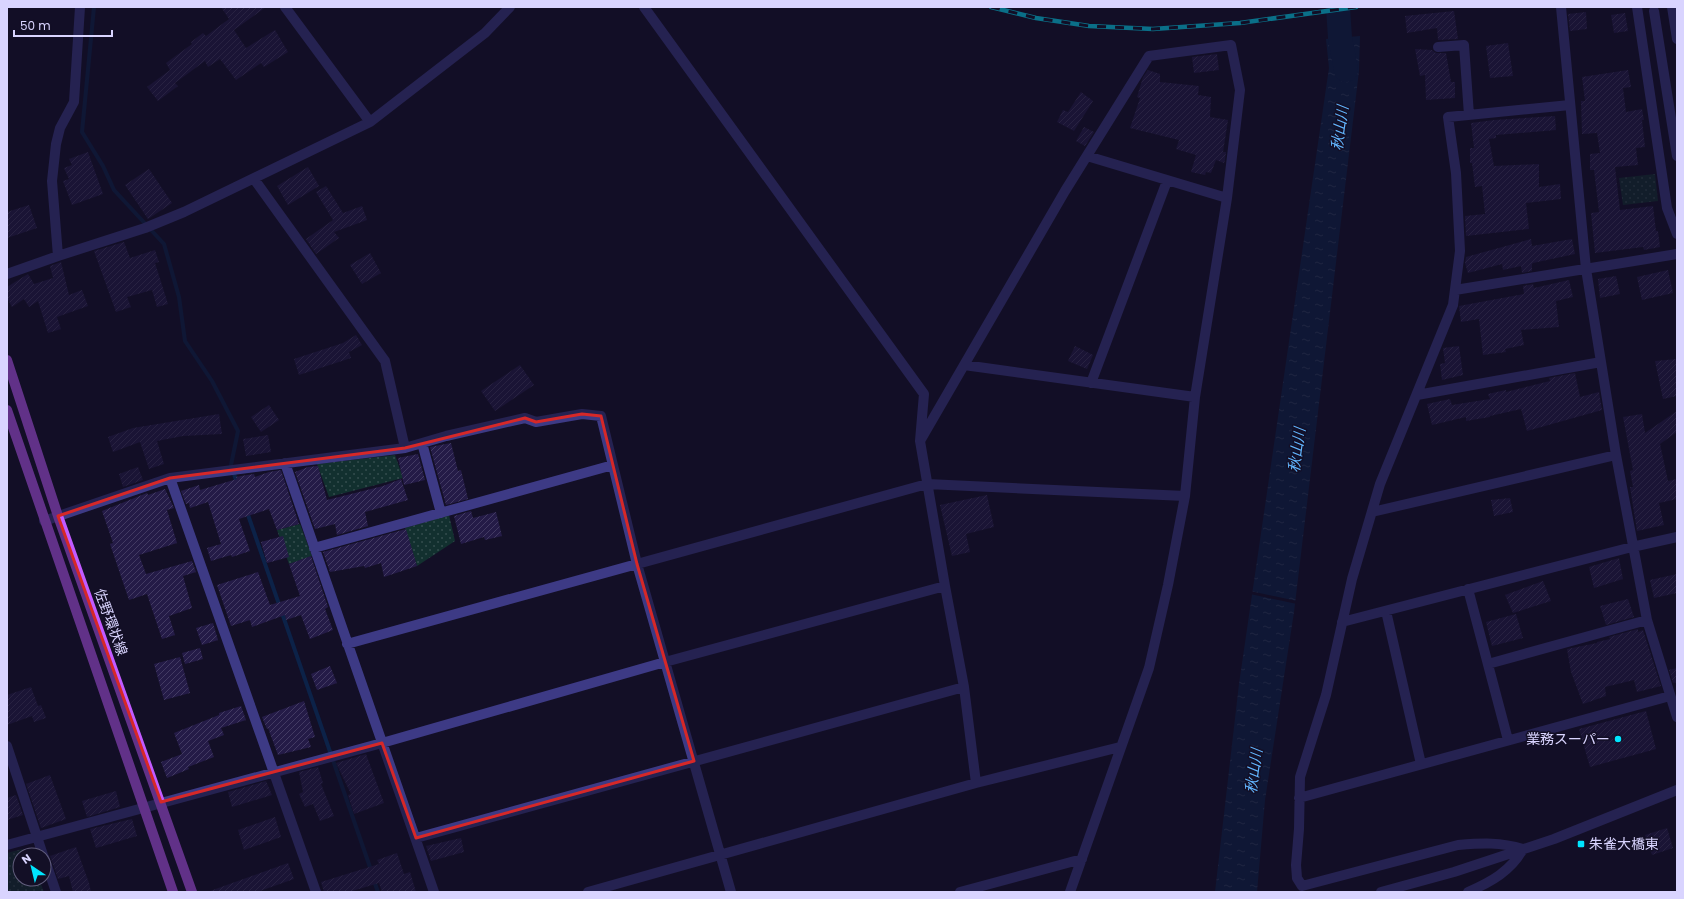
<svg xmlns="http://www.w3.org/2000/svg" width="1684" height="899" viewBox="0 0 1684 899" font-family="Poppins,'Noto Sans JP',sans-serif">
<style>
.grass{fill:url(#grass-dots)}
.water{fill:url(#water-ripples)}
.pier{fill:#130f26}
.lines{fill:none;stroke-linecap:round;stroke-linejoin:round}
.stream{stroke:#0c2248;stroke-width:4}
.river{stroke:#0c2248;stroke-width:24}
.building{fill:url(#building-hatch)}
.minor{stroke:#3d3a85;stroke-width:10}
.major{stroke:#c25bff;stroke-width:10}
.rail-casing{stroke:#00e5ff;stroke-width:4.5}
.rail{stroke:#130f26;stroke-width:3;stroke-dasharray:9;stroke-linecap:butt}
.marked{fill:none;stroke:#d62828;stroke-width:3;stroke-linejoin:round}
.poi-dot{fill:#00e5ff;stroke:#130f26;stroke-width:1.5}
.labels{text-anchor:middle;stroke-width:3;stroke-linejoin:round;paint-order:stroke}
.street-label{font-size:14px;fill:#d9d4ff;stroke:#130f26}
.poi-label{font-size:14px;fill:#d9d4ff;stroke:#130f26;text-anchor:end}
.water-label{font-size:15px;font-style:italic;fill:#62b6ff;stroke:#130f26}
</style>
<defs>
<pattern id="grass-dots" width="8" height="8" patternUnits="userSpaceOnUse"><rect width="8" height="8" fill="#12302f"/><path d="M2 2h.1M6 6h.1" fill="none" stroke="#344d4e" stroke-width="1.8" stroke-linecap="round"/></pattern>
<pattern id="water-ripples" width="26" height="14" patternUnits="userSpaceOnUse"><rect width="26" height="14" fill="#0c2248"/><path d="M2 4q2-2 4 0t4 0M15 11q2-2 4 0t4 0" fill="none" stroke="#2f4163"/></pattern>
<pattern id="building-hatch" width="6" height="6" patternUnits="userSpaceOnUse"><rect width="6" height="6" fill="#241b47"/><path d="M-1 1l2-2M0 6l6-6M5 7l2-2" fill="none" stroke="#433b63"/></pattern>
</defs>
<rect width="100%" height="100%" fill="#130f26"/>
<path class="grass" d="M1655,174L1658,201L1623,205L1619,178Z
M395,455L403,478L329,497L317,464Z
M449,515L455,541L417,566L405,528Z
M300,524L312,556L289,564L277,530Z
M22,849L30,853L31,855H20V879H39L44,892H7V853Z"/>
<path class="water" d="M1360,36L1359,71L1294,612L1265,800L1257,892H1215L1239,684L1329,68L1326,39Z"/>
<path class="pier" d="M1250,591L1297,601V604L1250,594Z"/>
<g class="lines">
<path class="stream" d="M94,7L82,132L103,166L114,190L164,244L179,297L185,341L212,381L238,431L231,465L237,483
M247,512L371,870
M374,881L378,892"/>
<path class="river" d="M1338,7L1340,38L1346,70"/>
</g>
<path class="building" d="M221,7H266L234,30L246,48L275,30L288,52L264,67L261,63L236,80L220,59L208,67L205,61L175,83L178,86L158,101L147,87L170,70L166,63L192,44L191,42L203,33L206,36L229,19Z
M1454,11L1458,39L1438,40L1437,28L1407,33L1405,16Z
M1586,12L1587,29L1570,31L1568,14Z
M1625,13L1628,31L1614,33L1611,15Z
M1508,43L1513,76L1490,78L1486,46Z
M1415,49L1432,50L1436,53H1446L1451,82H1455V98L1426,100L1425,75L1420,76Z
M1217,54L1219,70L1194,73L1192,57Z
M1148,70L1160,74V82L1199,86L1198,95L1211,97L1210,117L1228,120L1223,152H1226L1225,160L1224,163L1216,160L1211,173L1206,172L1205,175L1191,172L1196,155L1176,149L1179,140L1130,128L1140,98L1137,97L1143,77Z
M1628,70L1631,87L1623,88L1626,112L1642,109L1644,120H1642L1645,147L1636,148L1638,165L1615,167L1620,210L1653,206L1656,231H1658L1660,247L1644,250L1643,247L1595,253L1591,213L1599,212L1594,170H1590V154L1600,153L1597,133L1582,134L1581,101H1585L1582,77Z
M1081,92L1093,101L1074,131L1057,122L1063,110L1068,112Z
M1555,116L1556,130L1496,135V138L1489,139L1494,166L1539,164V187L1560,184L1561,199L1526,203L1529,229L1466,236L1465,216L1485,214L1482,186L1475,187L1472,163H1470V148H1474L1471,123L1494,120Z
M1084,127L1094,132L1085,146L1076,141Z
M88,152L103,194L72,205L63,181L69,179L64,168L72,165L69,159Z
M308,167L319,186L288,205L277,186Z
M149,169L172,203L148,219L125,185Z
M326,186L343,213L362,206L367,220L334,232L339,238L316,254L306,239L333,220L316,192Z
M29,205L37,228L7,238V212Z
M1531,239L1532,246L1572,239L1575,254L1533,263L1532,264V271L1522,273L1521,266L1503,270L1502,264L1468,273L1465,263L1466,257Z
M124,242L130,258L155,250L159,262L155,263L168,304L157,307L152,290L127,297L131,307L116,312L94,251Z
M370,253L381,273L362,284L350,265Z
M61,262L69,295L82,290L88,306L57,317L61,329L48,333L38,301L29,307L24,299L12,307L7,298V287L28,274L34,284L53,278L50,266Z
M1668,270L1673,293L1642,300L1637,277Z
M1616,276L1620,294L1600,298L1598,279Z
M1569,280L1573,297L1556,301L1559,327L1521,330L1524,345L1505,349L1506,352L1483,355L1479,319L1461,322L1459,306L1524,294L1523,286L1533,284L1534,288Z
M356,335L362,345L349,352L351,358L299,375L294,359L343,343Z
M1075,346L1093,355L1087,369L1068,361Z
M1459,346L1463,375L1442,380L1440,364L1445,363L1443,348Z
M1677,359V396L1663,399L1655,361Z
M520,365L534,385L495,411L481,391Z
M1575,373L1580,397L1599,392L1602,410L1527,431L1521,409L1490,416V417L1466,421V417L1432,425L1427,404L1450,399L1452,405L1490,399L1488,394L1506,390V392L1550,381L1549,378Z
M269,405L279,420L261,432L251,417Z
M1677,411V432L1660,444L1668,481L1677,479V499L1659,503L1664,525L1637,531L1630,487H1633L1630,471L1633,470L1623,417L1642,414L1645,433Z
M219,414L222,434L183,436L157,441L164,464L149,469L140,442L113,452L108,437L133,428Z
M268,435L271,452L246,456L243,439Z
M451,443L458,471L461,470L468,499L446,505L430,447Z
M418,454L425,480L404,485L398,458Z
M318,466L327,500L383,486L401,479L408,500L365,512L368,526L337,535L335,524L315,529L295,472L308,467Z
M138,467L143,480L123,487L119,474Z
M281,470L299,524L277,530L269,509L239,519L250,551L232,557L231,555L211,561L207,548L221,544L208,502L190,508L189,503L186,504L181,491L199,485L200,490L237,479L236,477L241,476L254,474L255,477L269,472Z
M165,489L174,508L167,510L177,543L139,555L146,574L192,561L196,572L183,576L192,608L169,616L175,635L162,639L147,594L129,600L110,544L113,543L102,511L147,493L148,495Z
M987,495L994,527L966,534L970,552L952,556L940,505Z
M1510,498L1513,512L1494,516L1491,500Z
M471,511L473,518L496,512L502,536L485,540L484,537L461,544L454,516Z
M406,529L417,566L384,577L381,563L365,568L364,566L330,572L323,552Z
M283,536L289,557L267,563L261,542Z
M311,556L328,607L325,609L333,630L310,639L301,615L286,620L285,615L252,627L250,620L231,626L217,585L258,572L270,605L300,596L289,564Z
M1619,558L1623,579L1594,588L1589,567Z
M1677,574V593L1654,598L1650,580Z
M1543,581L1551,601L1513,613L1505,595Z
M1628,599L1634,617L1606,625L1600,606Z
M1516,614L1523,638L1492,646L1486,622Z
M213,623L218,640L202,645L196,628Z
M1638,629V632L1643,630L1661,686L1637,692L1634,680L1605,687L1606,696L1583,704L1571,672L1567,649L1597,643V642L1610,639L1609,637Z
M200,648L203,659L185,664L182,653Z
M180,657L190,693L164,700L154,664Z
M330,666L337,683L317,690L311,674Z
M1677,668V682L1673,683L1669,670Z
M31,687L38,706L41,705L46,718L34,722L32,716L7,725V695Z
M304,701L315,737L308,739L311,747L278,755L268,728L267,729L262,717Z
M241,706L246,720L221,728L224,735L208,741L214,757L188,767L189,769L167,778L161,762L182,754L174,733L219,715V713Z
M1646,711L1656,749L1590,767L1579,729Z
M366,754L384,803L354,814L348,795L351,794L336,763Z
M318,767L323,783L321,784L334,816L320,821L313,804L305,807L299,794L303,792L299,772Z
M50,775L66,819L41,828L26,784Z
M266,781L272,795L232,807L228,792Z
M116,791L120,807L87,817L82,801Z
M16,795L23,815L7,820V798Z
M275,817L281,837L244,850L238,830Z
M132,819L137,836L96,848L90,829Z
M1667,828L1673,848L1652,855L1645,835Z
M461,838L464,852L431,861L426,846Z
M76,847L89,883L91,892H73L69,876L58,879L50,856Z
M397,853L404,874L410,872L416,892H382L379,883L349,892H324L321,882L379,864L377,860Z
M288,863L294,879L257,892H210V891Z"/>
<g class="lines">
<path class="minor" d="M285,7L370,122
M644,7L924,394L920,441L945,586L964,687L976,783
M1561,7L1586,269L1616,455L1647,620L1677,717
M1637,7L1667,208L1677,234
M1672,7L1677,39
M1654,11L1677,156
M1438,47L1464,45L1469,115
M1087,156L1227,198
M254,179L385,361L405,448
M58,256L52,181L56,144L60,128L74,102L80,7
M7,274L58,256L145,228L184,212L370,122L485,33L510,7
M1455,290L1677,254
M964,365L1195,397
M1091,383L1167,181
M1417,395L1601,362
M920,441L1065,191L1149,56L1231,45L1240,90L1227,198L1195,397L1185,496L1168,585L1149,668L1070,892
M422,443L441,513
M285,463L434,892
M170,478L316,892
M1372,512L1616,455
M44,521L170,478L405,448L446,436L525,418L536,422L582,414L601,416L637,564L731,892
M314,548L613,465
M1468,589L1508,740
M1386,611L1421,764
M1342,622L1632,547L1677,537
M347,644L927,484L1185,496
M1488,664L1647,620
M7,746L43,855
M1299,798L1670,696
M416,838L964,687
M7,845L382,743L665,662L945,586
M44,857L56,892
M588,892L976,783L1120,747
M960,892L1082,859
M1381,892L1454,872L1554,839L1677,790
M1468,892C1491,882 1511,871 1523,849C1500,842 1483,843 1458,845L1302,886L1297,878L1296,865L1299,829L1300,777L1326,695L1352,579L1380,484L1453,305L1460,251L1456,173L1448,117L1570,105"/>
<path class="major" d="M7,360L58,516L192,892
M7,410L173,892"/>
<g class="rail-casing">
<path id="rail" d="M991,7L1036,18L1089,26L1153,29L1240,23L1356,7"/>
</g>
<use href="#rail" class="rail"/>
</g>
<path d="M0 0H1684V899H0ZM582,414L601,416L637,564L694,761L416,838L382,743L161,802L58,516L170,478L405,448L525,418L536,422Z" fill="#130f26" fill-opacity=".55" fill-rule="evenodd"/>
<path class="marked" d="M582,414L601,416L637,564L694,761L416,838L382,743L161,802L58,516L170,478L405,448L525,418L536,422Z"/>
<g class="poi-dot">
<circle cx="1618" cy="739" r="4"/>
<rect x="1577" y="840" width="8" height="8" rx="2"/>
</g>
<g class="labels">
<g class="street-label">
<text transform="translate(111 622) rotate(70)" y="5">佐野環状線</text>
</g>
<g class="poi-label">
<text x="1610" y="744">業務スーパー</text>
<text x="1589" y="849" text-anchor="start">朱雀大橋東</text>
</g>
<g class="water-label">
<text transform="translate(1340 128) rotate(-82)" y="5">秋山川</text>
<text transform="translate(1297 450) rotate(-82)" y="5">秋山川</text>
<text transform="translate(1254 771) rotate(-82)" y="5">秋山川</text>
</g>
</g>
<rect width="1684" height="899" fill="none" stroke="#d9d4ff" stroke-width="16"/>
<g transform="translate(32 867) rotate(325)"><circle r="19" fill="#130f26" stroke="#625e7d"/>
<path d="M0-3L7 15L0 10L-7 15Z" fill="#00e5ff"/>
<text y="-6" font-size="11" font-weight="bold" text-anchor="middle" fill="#d9d4ff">N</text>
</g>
<path d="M14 30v6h98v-6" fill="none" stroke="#d9d4ff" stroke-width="2"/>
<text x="20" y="30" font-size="12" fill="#d9d4ff" stroke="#130f26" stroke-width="3" paint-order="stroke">50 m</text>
</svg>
